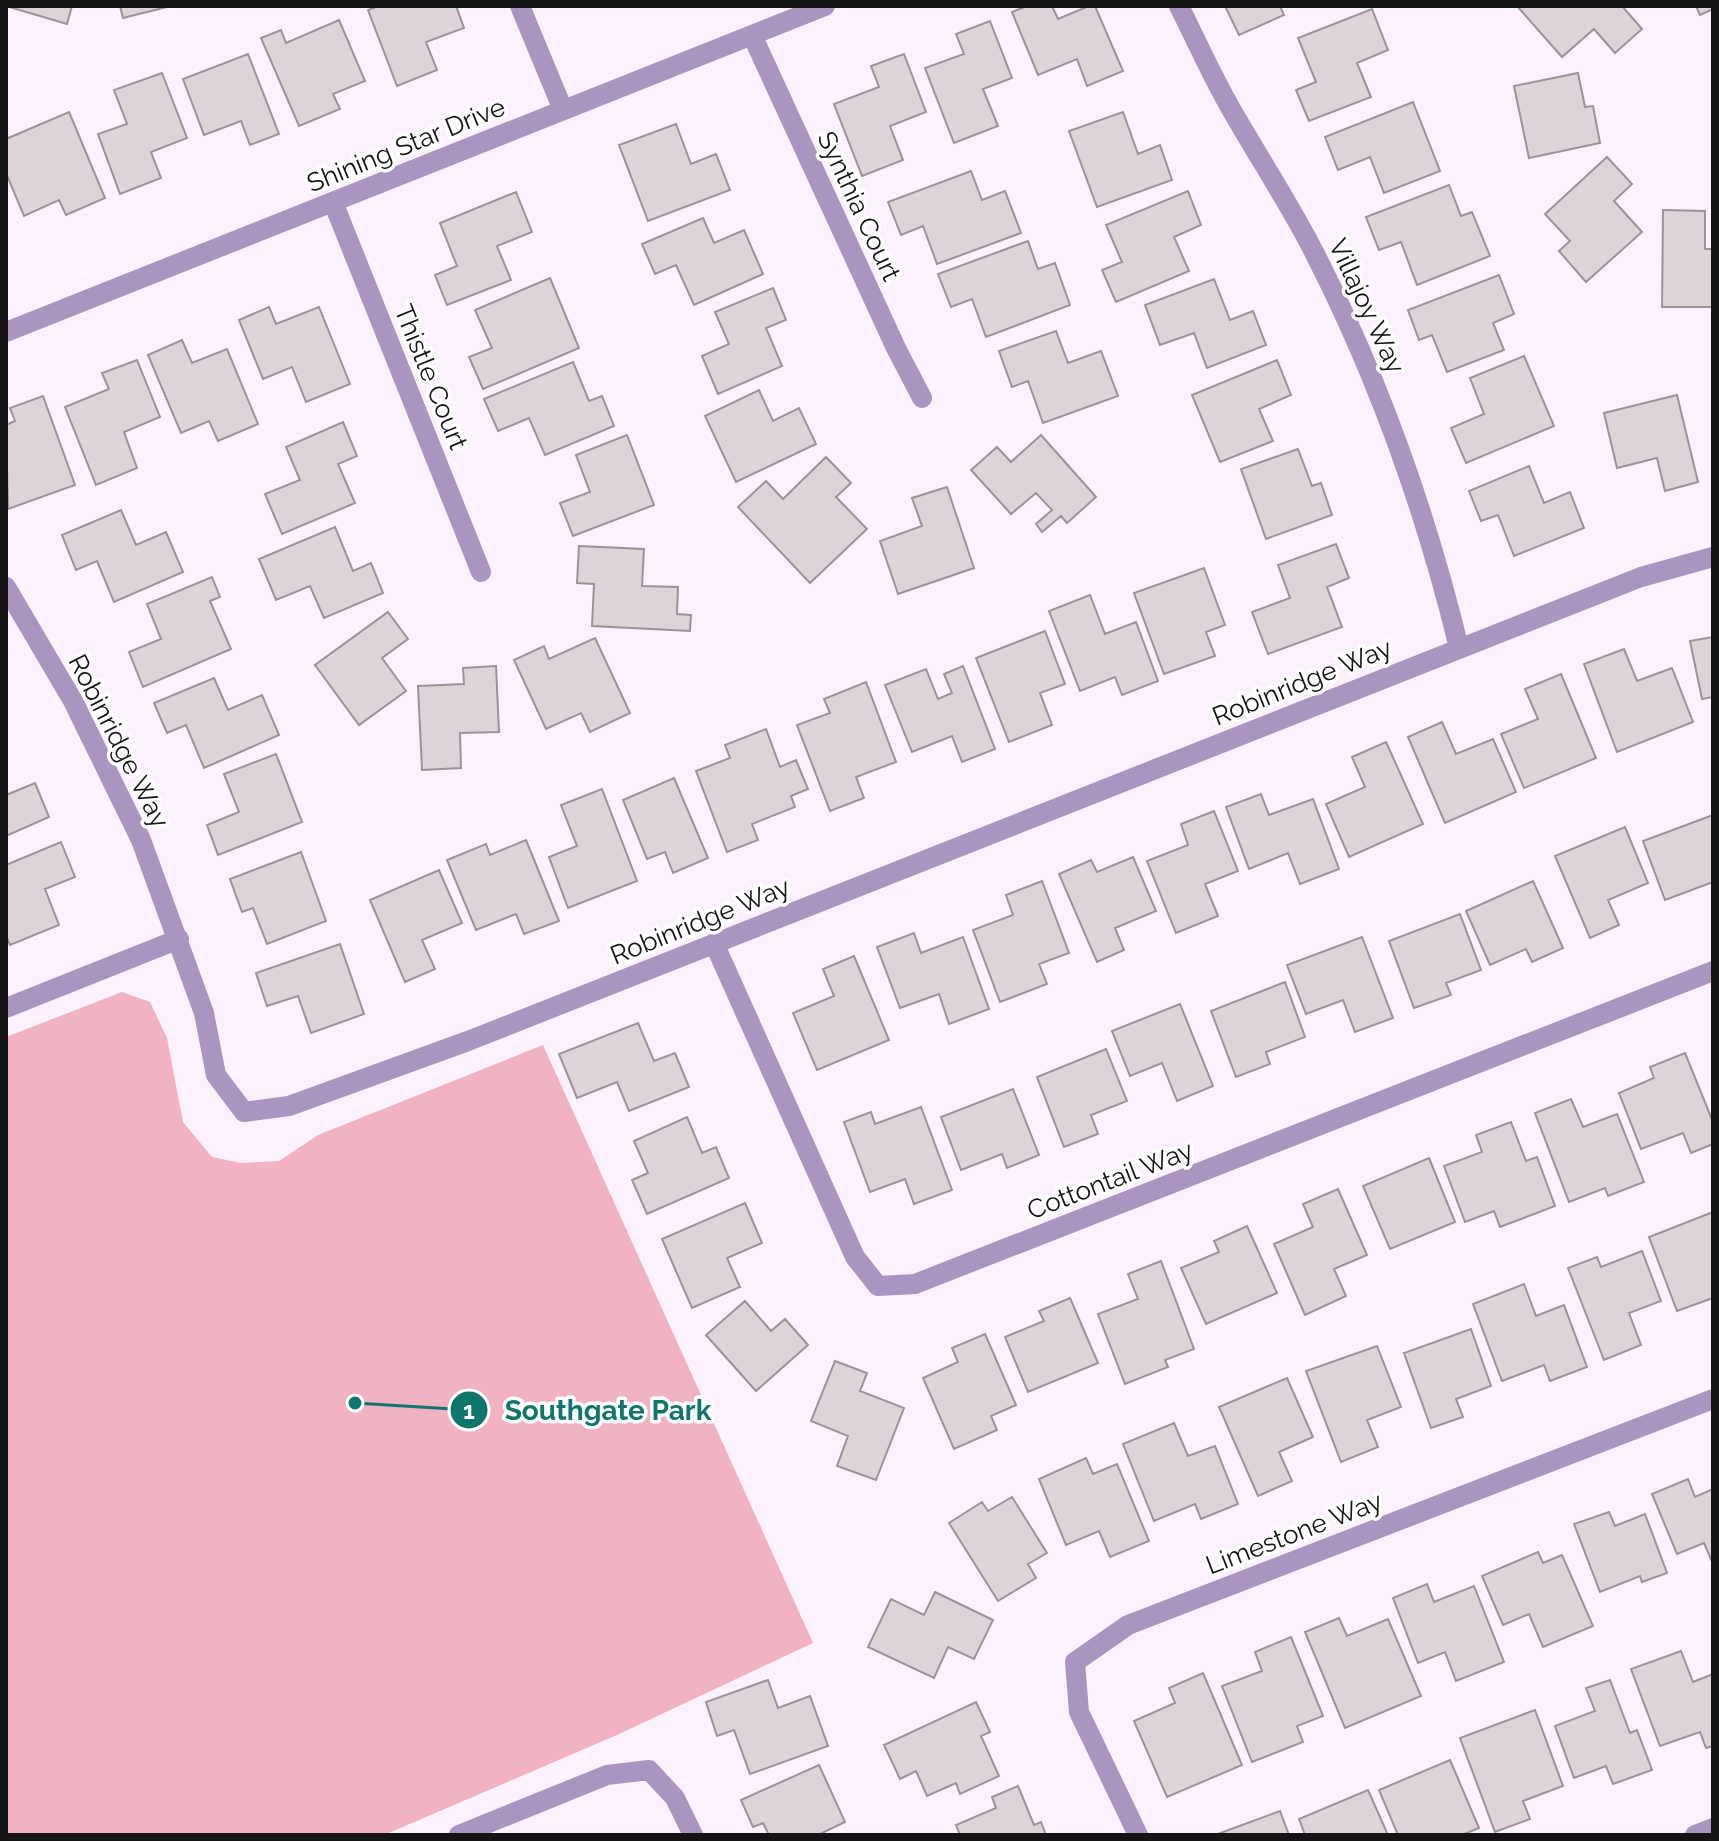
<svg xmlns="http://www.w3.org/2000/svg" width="1719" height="1841" viewBox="0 0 1719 1841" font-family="Raleway,sans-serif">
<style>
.green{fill:#f1b3c4}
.building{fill:#dfd3da;stroke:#9e9299;stroke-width:2}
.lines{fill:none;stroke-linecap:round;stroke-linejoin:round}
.minor{stroke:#a995c0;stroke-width:20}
.labels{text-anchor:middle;stroke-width:7;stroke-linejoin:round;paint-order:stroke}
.street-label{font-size:26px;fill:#161316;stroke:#fff}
.leader{fill:none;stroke:#0f766e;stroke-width:3}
.callout-dot{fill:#0f766e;stroke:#fff;stroke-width:3}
.mark-label{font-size:24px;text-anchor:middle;font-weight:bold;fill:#fff}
.callout-label{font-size:28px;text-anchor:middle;font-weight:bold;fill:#0f766e;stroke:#fff;stroke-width:7;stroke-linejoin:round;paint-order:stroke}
</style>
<rect width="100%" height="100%" fill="#fcf2fd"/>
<path class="green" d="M122,992L150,1002L167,1038L183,1122L212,1157L241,1163L279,1161L318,1135L543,1045L813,1643L617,1735L384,1835H6V1037Z"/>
<path class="building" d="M6,6H72L67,24Z
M120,6H171L123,18Z
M379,6H456L464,28L426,42L437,70L397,86L368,10Z
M1027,6H1052L1058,19L1089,6H1095L1123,71L1087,86L1077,59L1038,75L1012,12Z
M1225,6H1280L1284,15L1239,35Z
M1517,6H1622L1642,29L1615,53L1594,29L1562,57Z
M1696,6H1713V9L1700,15Z
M1372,9L1388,50L1357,63L1371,97L1309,121L1296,90L1316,82L1298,38Z
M339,20L365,81L333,94L340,109L299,126L261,38L281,30L286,43Z
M990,21L1012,78L983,89L998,126L954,143L925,68L964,54L956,34Z
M248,54L279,134L250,145L241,121L204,135L183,79Z
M904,54L926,112L890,126L903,160L862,176L834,104L879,87L871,66Z
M162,73L187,138L151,152L161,178L120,194L98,134L127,124L114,90Z
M1578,73L1585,107L1593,106L1600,143L1529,158L1514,86Z
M1413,102L1440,171L1384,193L1370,157L1338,170L1325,137Z
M69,112L105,198L66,215L59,200L24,216L6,173V139Z
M1123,112L1138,154L1160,145L1172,180L1097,207L1069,131Z
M676,124L691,164L716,154L730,190L648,221L619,145Z
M1607,157L1632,184L1614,201L1642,232L1586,282L1559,251L1570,241L1545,214Z
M971,171L982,200L1005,191L1021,233L937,264L923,226L901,235L888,202Z
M1449,185L1461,216L1472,212L1490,256L1417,285L1401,242L1379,250L1366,217Z
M1188,191L1201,225L1174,237L1189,271L1116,302L1102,270L1122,262L1106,225Z
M516,192L532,232L497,246L511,280L447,305L435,275L457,266L440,223Z
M1663,210L1705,211V249H1713V307H1662Z
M703,218L714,243L744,230L763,274L694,305L676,265L655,274L642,244Z
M1028,241L1038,269L1055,263L1070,305L986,337L972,299L951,307L938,274Z
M1499,275L1514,314L1493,323L1504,350L1447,372L1432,335L1419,340L1408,310Z
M550,278L579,348L483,389L469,357L492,348L475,310Z
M1214,279L1230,320L1253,311L1266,345L1207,368L1194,333L1160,345L1145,305Z
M773,288L786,320L766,328L782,366L718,394L702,356L729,344L715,312Z
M269,307L276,324L319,307L350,384L306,402L292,367L263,379L239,320Z
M1056,331L1068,363L1101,351L1118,396L1043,423L1028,381L1012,387L999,351Z
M182,340L192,363L227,349L258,424L218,441L209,421L181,433L148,355Z
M1524,356L1554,426L1466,463L1451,428L1484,414L1470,378Z
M137,360L160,417L124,432L137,468L96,485L65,407L109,389L102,373Z
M1277,360L1291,395L1259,409L1273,441L1220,462L1192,395Z
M573,362L589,401L602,396L614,426L545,455L529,418L498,431L484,399Z
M759,390L773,421L799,408L816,444L736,482L705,416Z
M1677,395L1698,482L1665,491L1657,458L1617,468L1604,413Z
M43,396L75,485L8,509L6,425L15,421L10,408Z
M343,422L357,456L338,464L355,503L282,534L265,494L300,480L286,447Z
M627,435L654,505L573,536L560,503L590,492L576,455Z
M1041,435L1096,497L1067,523L1061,516L1042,532L1036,524L1052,510L1036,493L1011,514L971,470L997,447L1011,462Z
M1298,449L1312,486L1321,483L1332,515L1266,539L1241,469Z
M826,457L851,483L836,497L867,529L810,583L738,507L766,481L783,499Z
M1529,466L1544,503L1570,492L1584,528L1514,556L1498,515L1481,521L1469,491Z
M947,487L974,568L898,594L880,541L922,526L912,498Z
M121,510L136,545L166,532L183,572L114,602L97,561L76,570L62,535Z
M335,527L353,571L371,563L383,593L324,618L310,586L276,600L259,559Z
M1336,544L1349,578L1327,587L1342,627L1268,654L1252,612L1290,598L1278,565Z
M579,546L644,549L642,586L678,587L677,614L691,615L690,631L592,626L594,584L577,583Z
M1204,568L1225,625L1206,632L1215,656L1164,674L1134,593Z
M212,577L220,597L210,601L231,649L143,687L129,652L161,639L147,604Z
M1090,595L1105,634L1136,622L1158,681L1122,695L1115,677L1080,691L1049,611Z
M388,612L408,639L382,658L406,691L359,725L315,665Z
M1045,631L1065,684L1040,693L1052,725L1009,742L976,658Z
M1713,637V697L1702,699L1690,641Z
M595,638L630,713L590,732L581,713L546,729L514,660L544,646L549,659Z
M1624,649L1637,681L1672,668L1693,722L1617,752L1584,664Z
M496,666L499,732L460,733L461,768L422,770L418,686L464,684L463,668Z
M963,666L995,749L962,762L952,736L912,752L885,685L926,669L938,699L952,693L944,674Z
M1561,674L1596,758L1524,788L1501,734L1538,719L1525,689Z
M214,678L228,710L262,695L279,735L204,768L186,725L167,733L154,703Z
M866,682L896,762L856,777L864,798L830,811L797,725L830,713L824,699Z
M1442,722L1456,754L1493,739L1516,792L1445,823L1408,737Z
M766,729L780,767L796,760L808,789L791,796L795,807L752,824L758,840L727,852L696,771L730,758L725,745Z
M1386,742L1423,824L1349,857L1326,804L1365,787L1352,757Z
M276,754L302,822L218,855L207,825L239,812L224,774Z
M674,778L708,858L673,873L665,852L647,859L623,800Z
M35,783L49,817L6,836V795Z
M602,789L637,881L568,908L549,857L577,846L561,805Z
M1261,794L1269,815L1313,799L1339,869L1300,884L1288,853L1249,869L1226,807Z
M1214,811L1238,871L1205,884L1218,916L1176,933L1147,861L1188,845L1181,824Z
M1713,815V882L1665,900L1643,841Z
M1625,827L1648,883L1608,900L1619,925L1590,938L1555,856Z
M526,840L559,921L524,934L516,914L476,930L447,860L486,844L490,855Z
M61,842L75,877L45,889L59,925L10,945L6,935V865Z
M301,852L326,921L267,944L253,908L242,912L230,879Z
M1133,857L1156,911L1115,928L1124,950L1097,962L1059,874L1091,860L1097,872Z
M439,870L462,923L422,940L435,969L405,982L370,900Z
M1042,881L1069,953L1039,964L1047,984L1000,1002L973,930L1013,915L1006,895Z
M1533,881L1563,948L1532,962L1526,949L1490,965L1466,911Z
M1460,914L1481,970L1446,983L1451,995L1414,1008L1389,941Z
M914,933L921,953L963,937L989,1009L949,1024L939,994L900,1008L877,947Z
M1362,937L1393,1018L1355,1032L1343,1000L1306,1014L1287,965Z
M340,944L364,1014L311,1033L298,996L267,1006L256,973Z
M854,956L889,1040L817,1070L793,1013L834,996L823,969Z
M1285,982L1305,1037L1266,1052L1270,1064L1236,1077L1211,1011Z
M1180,1004L1213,1086L1177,1101L1162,1063L1130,1076L1112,1031Z
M638,1023L654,1061L675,1053L689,1087L629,1111L617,1082L577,1098L559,1054Z
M1106,1049L1127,1101L1091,1115L1098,1134L1064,1147L1037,1077Z
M1685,1053L1713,1122V1144L1691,1153L1683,1133L1641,1149L1619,1093L1654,1078L1650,1067Z
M1013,1089L1039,1155L1007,1168L1002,1154L961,1170L941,1117Z
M1571,1099L1583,1127L1617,1114L1644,1182L1608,1196L1605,1188L1569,1202L1535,1113Z
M921,1107L952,1190L914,1204L905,1179L870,1192L844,1122L871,1112L875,1124Z
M687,1117L702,1153L716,1147L729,1178L647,1214L632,1180L648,1173L634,1141Z
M1511,1122L1526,1161L1537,1157L1555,1206L1500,1227L1494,1211L1465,1222L1444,1166L1482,1152L1476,1135Z
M1429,1158L1455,1222L1390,1249L1363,1186Z
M1338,1189L1367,1255L1334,1269L1346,1296L1305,1315L1274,1244L1313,1227L1303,1204Z
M745,1203L762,1243L727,1258L740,1287L692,1308L662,1239Z
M1713,1212V1298L1677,1311L1649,1237Z
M1247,1226L1277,1293L1206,1324L1181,1268L1219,1252L1214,1241Z
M1642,1251L1661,1301L1629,1313L1641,1345L1604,1360L1568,1268L1597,1257L1601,1267Z
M1161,1261L1194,1349L1165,1360L1168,1367L1125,1384L1098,1314L1138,1299L1128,1274Z
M1524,1284L1536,1316L1564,1305L1587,1367L1550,1381L1544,1365L1502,1381L1473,1304Z
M1070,1298L1098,1363L1028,1392L1005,1337L1044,1321L1039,1311Z
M745,1301L771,1331L785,1319L808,1345L756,1391L706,1335Z
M1471,1329L1491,1386L1456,1399L1463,1417L1431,1428L1404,1353Z
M985,1334L1016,1405L991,1416L997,1430L954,1449L923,1378L958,1362L952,1348Z
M1377,1346L1401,1407L1367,1420L1378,1447L1341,1462L1306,1371Z
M835,1361L867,1373L860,1391L904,1408L876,1480L837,1466L848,1436L811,1421Z
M1287,1378L1313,1437L1279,1452L1292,1481L1258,1496L1219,1407Z
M1174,1423L1188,1456L1215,1446L1238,1504L1201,1519L1195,1504L1154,1521L1123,1444Z
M1086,1458L1093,1474L1117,1464L1149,1541L1110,1557L1099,1531L1066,1545L1039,1479Z
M1688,1479L1695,1497L1713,1489V1564L1704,1543L1677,1554L1652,1494Z
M1012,1497L1047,1553L1028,1564L1036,1578L998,1601L949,1523L982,1502L988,1511Z
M1609,1512L1615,1526L1645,1514L1667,1573L1642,1582L1640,1576L1600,1592L1574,1524Z
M1538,1552L1543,1563L1562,1555L1593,1626L1543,1647L1529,1614L1503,1625L1482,1576Z
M1427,1584L1434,1602L1474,1586L1504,1662L1456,1681L1445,1652L1418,1663L1393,1598Z
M935,1592L993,1620L974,1659L948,1647L934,1678L868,1647L891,1599L924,1615Z
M1339,1618L1347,1636L1388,1619L1421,1696L1345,1728L1305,1632Z
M1291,1637L1323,1716L1297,1726L1303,1742L1252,1762L1222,1686L1262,1671L1255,1652Z
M1681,1651L1693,1682L1713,1674V1746L1706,1748L1700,1732L1660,1746L1631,1669Z
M1203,1673L1242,1765L1167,1797L1134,1721L1175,1703L1169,1688Z
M768,1680L778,1708L810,1696L828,1746L750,1774L734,1730L717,1736L706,1702Z
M1610,1680L1630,1733L1637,1730L1652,1770L1613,1784L1606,1766L1574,1778L1555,1726L1595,1711L1586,1688Z
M976,1702L990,1732L981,1736L999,1776L960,1794L956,1783L927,1796L916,1771L900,1779L884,1745Z
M1535,1710L1563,1786L1523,1801L1530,1819L1495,1832L1460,1738Z
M1450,1760L1479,1828L1462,1835H1398L1379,1790Z
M819,1765L845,1822L818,1835H769L763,1823L753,1827L741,1800Z
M1018,1786L1034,1825L1041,1822L1046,1835H960L956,1825L996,1808L992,1797Z
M1368,1790L1388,1835H1305L1299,1819Z
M1280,1811L1289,1835H1215Z"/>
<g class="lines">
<path class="minor" d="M520,6L563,110
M1179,6C1196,40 1212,76 1231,109C1259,158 1291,206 1316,256C1380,382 1426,512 1459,648
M752,35L896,348L922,398
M333,202L481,572
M6,332L825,6
M6,587L73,701L141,840L204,1013L216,1075L244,1112L289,1106L468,1041L1641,577L1713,557
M714,943L855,1257L878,1286L915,1284L1713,971
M6,1008L179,939
M459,1835L607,1775L649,1770L675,1798L693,1835
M1138,1835L1079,1712L1075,1662L1128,1625L1713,1399
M1695,1835L1713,1828"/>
</g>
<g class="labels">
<g class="street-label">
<text transform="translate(406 145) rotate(-22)" y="9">Shining Star Drive</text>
<text transform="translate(859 206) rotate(65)" y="9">Synthia Court</text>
<text transform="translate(1367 306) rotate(65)" y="9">Villajoy Way</text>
<text transform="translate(431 377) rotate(68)" y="9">Thistle Court</text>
<text transform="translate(1302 682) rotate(-22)" y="9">Robinridge Way</text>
<text transform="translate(119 741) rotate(63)" y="9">Robinridge Way</text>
<text transform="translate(700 921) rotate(-22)" y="9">Robinridge Way</text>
<text transform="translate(1110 1180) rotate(-21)" y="9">Cottontail Way</text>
<text transform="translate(1294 1533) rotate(-21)" y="9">Limestone Way</text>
</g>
</g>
<path class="leader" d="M355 1403L469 1410"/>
<g class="callout-dot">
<circle cx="355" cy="1403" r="8"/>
<circle cx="469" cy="1410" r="20"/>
</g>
<g class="mark-label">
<text x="469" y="1419">1</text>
</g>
<g class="callout-label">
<text x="608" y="1420">Southgate Park</text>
</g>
<rect width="1719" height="1841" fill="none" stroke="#161316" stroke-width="16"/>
</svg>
